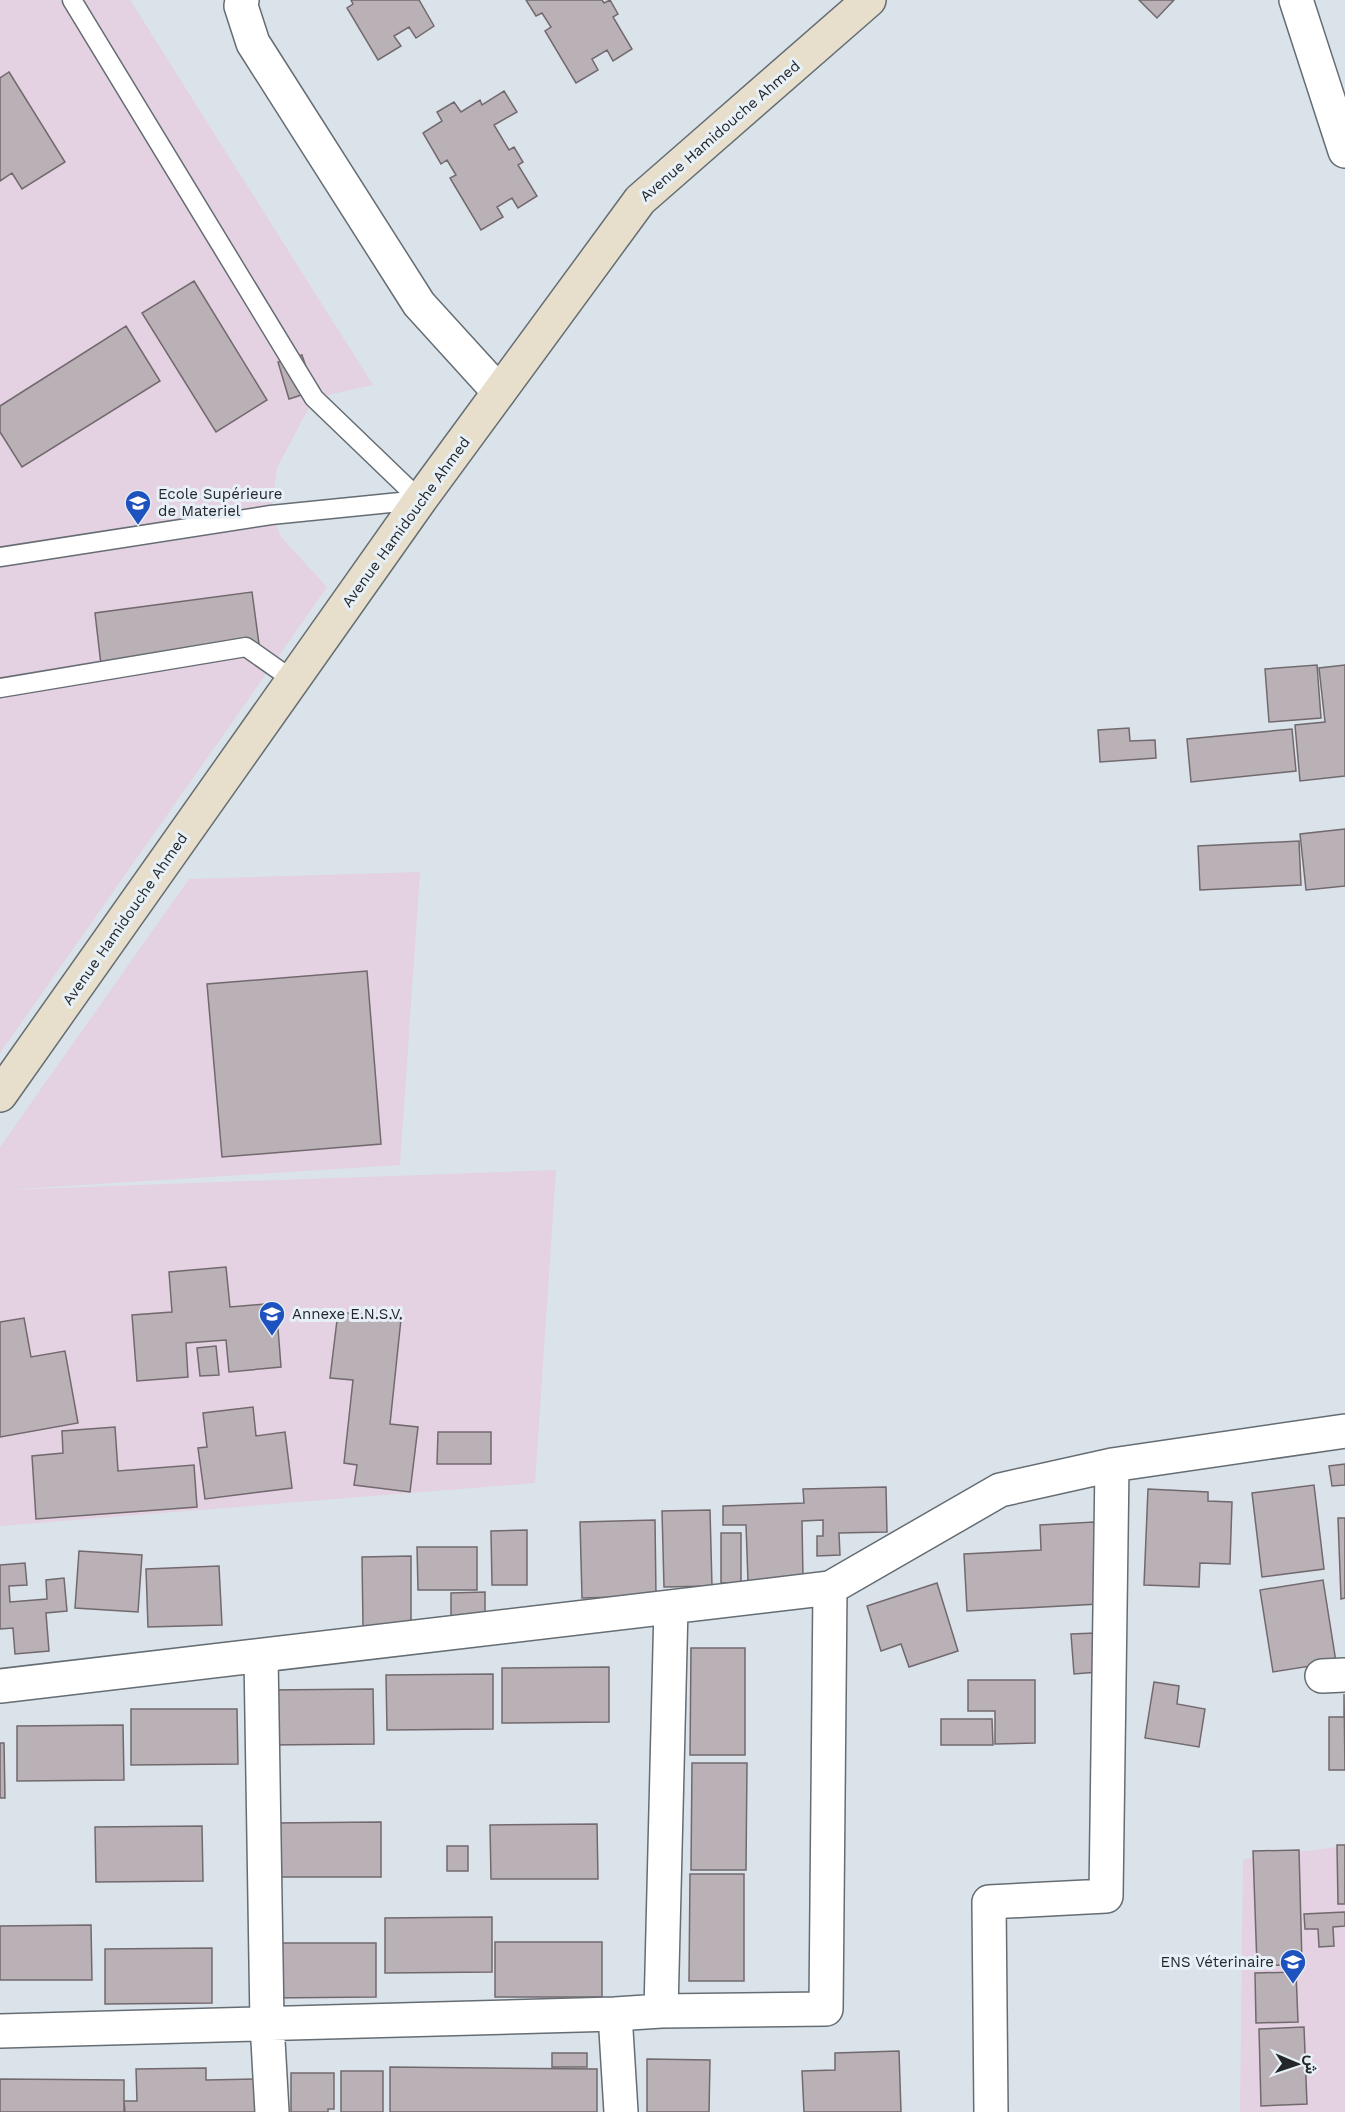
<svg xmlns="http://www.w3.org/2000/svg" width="1345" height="2112" viewBox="0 0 1345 2112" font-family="'Work Sans',Vazirmatn,sans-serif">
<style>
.education{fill:#e4d1e1}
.building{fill:#bab1b7;stroke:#72696e;stroke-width:1.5}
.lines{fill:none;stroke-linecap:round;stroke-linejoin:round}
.lane-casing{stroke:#656d73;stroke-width:21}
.street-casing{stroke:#656d73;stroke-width:36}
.secondary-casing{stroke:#656d73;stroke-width:36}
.lane{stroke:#fff;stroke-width:18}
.street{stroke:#fff;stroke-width:33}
.secondary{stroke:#e7dfcb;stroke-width:33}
.labels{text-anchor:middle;stroke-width:6;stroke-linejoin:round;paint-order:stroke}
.street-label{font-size:15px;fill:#24272a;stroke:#e7f0f7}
.poi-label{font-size:15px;fill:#24272a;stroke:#e7f0f7;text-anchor:start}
</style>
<rect width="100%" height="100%" fill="#dae3ea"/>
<path class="education" d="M0,0H130L373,385L314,398L277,468L271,515L282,538L327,587L0,1053Z
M420,872L400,1165L3,1190L556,1170L535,1483L0,1526V1147L189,879Z
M1345,1846V2112H1240L1243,1859Z"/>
<path class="building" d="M351,0H419L434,26L416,38L409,27L394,36L401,46L378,60L347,8L353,4Z
M526,0H602L604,3L610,0L618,14L613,17L632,49L613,61L607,50L592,59L598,70L576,83L545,31L551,27L542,13L536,16Z
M1139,0H1174L1157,18Z
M9,72L65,162L22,189L12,173L0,181V78Z
M504,91L517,112L494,125L509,150L514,147L523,162L518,165L537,196L518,208L512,198L497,207L503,217L481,230L450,178L456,175L447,160L441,164L423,133L442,121L437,112L454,102L461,112L480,100L482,105Z
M194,281L267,400L216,432L142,313Z
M126,326L160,381L22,467L0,432V406Z
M302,355L314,391L289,399L278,362Z
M252,592L259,644L101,665L95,613Z
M1317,665L1321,718L1269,722L1265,669Z
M1345,665V776L1300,781L1295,725L1325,722L1319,668Z
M1129,728L1130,741L1155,740L1156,758L1100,762L1098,730Z
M1292,729L1296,771L1191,782L1187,739Z
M1345,829V886L1306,890L1300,834Z
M1299,841L1301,885L1200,890L1198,846Z
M367,971L381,1144L222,1157L207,984Z
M226,1267L230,1307L276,1303L281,1367L229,1372L226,1340L186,1343L188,1377L137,1381L132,1315L172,1312L169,1272Z
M338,1312L401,1319L390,1424L418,1427L410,1492L354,1485L357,1465L344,1463L353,1380L330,1378Z
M24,1318L31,1357L65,1351L78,1423L0,1437V1322Z
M216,1346L219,1375L200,1376L197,1348Z
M253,1407L256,1436L285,1432L292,1488L205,1499L198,1448L207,1447L203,1413Z
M115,1427L118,1471L194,1465L197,1507L36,1519L32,1456L63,1453L62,1431Z
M438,1432H491V1464H437Z
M1345,1464V1485L1332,1486L1329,1466Z
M1314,1485L1324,1569L1262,1577L1252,1493Z
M886,1487L887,1532L839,1533L840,1555L817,1556V1536H823V1520L802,1521L803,1579L748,1581L746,1525H723V1506L804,1503L803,1489Z
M1148,1489L1208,1492V1501L1232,1502L1230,1564L1200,1563L1199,1587L1144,1585Z
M710,1510L712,1586L664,1587L662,1511Z
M1338,1518H1345V1598L1341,1599Z
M655,1520L656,1596L582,1598L580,1522Z
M1094,1522L1099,1604L967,1611L964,1554L1041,1550L1040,1525Z
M527,1530V1585H492L491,1531Z
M721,1533H741V1583H721Z
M417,1547H477V1590H418Z
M79,1551L142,1555L138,1612L75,1608Z
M411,1556V1625L363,1626L362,1557Z
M25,1563L27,1585L9,1586L10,1602L47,1599L46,1580L64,1578L67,1611L46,1613L49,1651L15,1654L13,1628L0,1629V1565Z
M219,1566L222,1625L148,1627L146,1569Z
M1323,1580L1336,1662L1273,1672L1260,1590Z
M937,1583L958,1651L909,1667L901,1644L881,1651L867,1606Z
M485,1592V1616H451V1593Z
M1095,1633L1098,1672L1074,1674L1071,1634Z
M691,1648H745V1755H690Z
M609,1667V1722L502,1723V1668Z
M493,1674V1729L387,1730L386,1675Z
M968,1680H1035V1743L995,1744V1711H968Z
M1154,1682L1179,1686L1177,1704L1205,1709L1199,1747L1145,1738Z
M373,1689L374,1744L267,1745V1690Z
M1344,1694L1345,1770H1329V1717H1344Z
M131,1709H237L238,1764L131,1765Z
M941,1719H992L993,1745H941Z
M123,1725L124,1780L17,1781V1726Z
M0,1743H4L5,1798H0Z
M692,1763H747L746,1870H691Z
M381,1822V1877H275L274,1823Z
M597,1824L598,1879H491L490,1825Z
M202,1826L203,1881L96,1882L95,1827Z
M1337,1845H1345V1904H1338Z
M447,1846H468V1871H447Z
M1299,1850L1302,1964L1257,1966L1253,1851Z
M690,1874H744V1981H689Z
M1345,1912V1926L1333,1927L1334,1946L1319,1947L1318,1929H1305L1304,1914Z
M492,1917V1972L385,1973V1918Z
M91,1925L92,1980H0V1926Z
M495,1942H602V1997H495Z
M269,1943H376V1997L269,1998Z
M212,1948V2003L105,2004V1949Z
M1296,1972L1298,2022L1256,2023L1255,1973Z
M1304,2027L1307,2104L1261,2106L1259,2029Z
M899,2051L901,2112H804L802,2071L835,2070V2053Z
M552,2053H587V2067H552Z
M647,2059L710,2060L709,2112H647Z
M390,2067L597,2069V2112H390Z
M206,2068V2080L259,2079V2112H125L124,2101H137L136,2069Z
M341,2071H383V2112H341Z
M291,2073H334V2109H328V2112H291Z
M0,2079L124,2080V2112H0Z"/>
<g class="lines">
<g class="lane-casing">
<path id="lane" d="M72,0L314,398L420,500
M0,557L271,515L420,500
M0,688L246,647L293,680"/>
</g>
<g class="street-casing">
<path id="street" d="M242,0L241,6L253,43L419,304L499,392
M1296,0L1345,151
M261,1656L267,2023L272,2112
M1322,1676L1345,1675
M0,1686L830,1588L1000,1490L1112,1465L1345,1431
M661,2011L671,1607
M615,2014L621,2112
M0,2031L615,2014L661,2011L826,2009L830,1588
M991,2112L989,1902L1106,1896L1112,1465"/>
</g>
<g class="secondary-casing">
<path id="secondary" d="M0,1095L420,500L640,200L869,0"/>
</g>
<use href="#lane" class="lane"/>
<use href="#street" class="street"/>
<use href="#secondary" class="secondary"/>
</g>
<defs>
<g id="university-pin" transform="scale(1.35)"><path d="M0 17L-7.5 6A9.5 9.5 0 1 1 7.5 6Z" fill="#1d52bf" stroke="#e7f0f7"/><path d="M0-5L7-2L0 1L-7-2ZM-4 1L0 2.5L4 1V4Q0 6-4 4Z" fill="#fff"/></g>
</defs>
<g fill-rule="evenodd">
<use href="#university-pin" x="138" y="503"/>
<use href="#university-pin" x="272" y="1314"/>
<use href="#university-pin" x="1293" y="1962"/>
</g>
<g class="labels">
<g class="street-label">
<text transform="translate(720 131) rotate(-41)" y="5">Avenue Hamidouche Ahmed</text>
<text transform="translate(406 522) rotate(-54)" y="5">Avenue Hamidouche Ahmed</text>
<text transform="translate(125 919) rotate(-55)" y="5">Avenue Hamidouche Ahmed</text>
</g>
<g class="poi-label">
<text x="158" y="499">Ecole Supérieure<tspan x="158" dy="17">de Materiel</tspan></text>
<text x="292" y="1319">Annexe E.N.S.V.</text>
<text x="1274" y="1967" text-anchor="end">ENS Véterinaire</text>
</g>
</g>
<g transform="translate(1297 2064) rotate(92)" stroke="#e7f0f7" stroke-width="4.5" paint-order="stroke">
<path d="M0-4.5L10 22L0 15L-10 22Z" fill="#24272a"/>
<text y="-9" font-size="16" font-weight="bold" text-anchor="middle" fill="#24272a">ش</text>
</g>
</svg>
